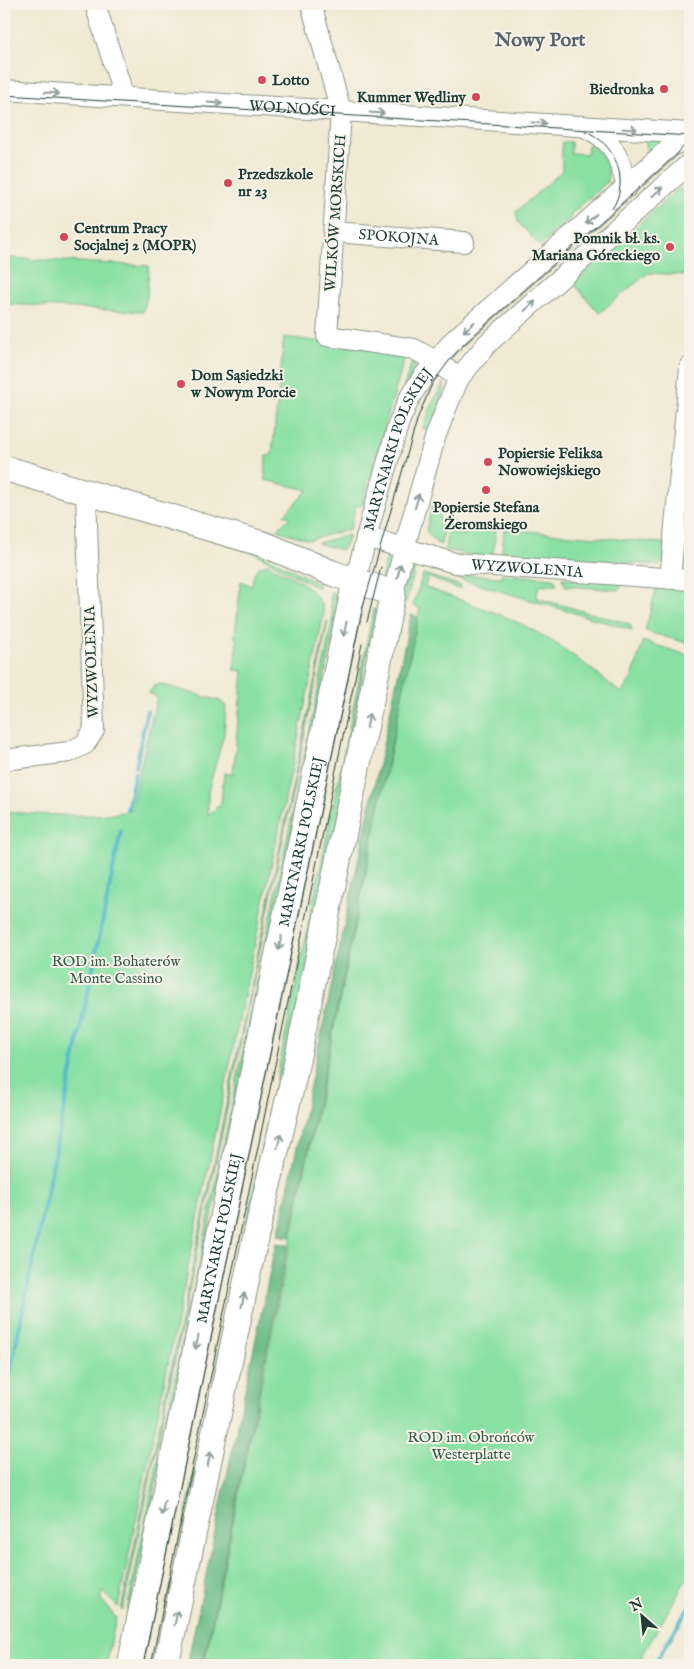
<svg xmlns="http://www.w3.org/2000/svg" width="694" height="1669" viewBox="0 0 694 1669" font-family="'IM FELL English',serif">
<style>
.green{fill:#88e0a4;stroke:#548e6c}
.forest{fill:#6ebe8a;stroke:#467e5f}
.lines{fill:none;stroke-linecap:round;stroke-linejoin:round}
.stream{stroke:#4cb9c8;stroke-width:4}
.minor-casing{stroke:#889484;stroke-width:22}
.major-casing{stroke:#889484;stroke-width:27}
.minor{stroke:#fff;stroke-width:20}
.major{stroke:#fff;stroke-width:25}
.tram{stroke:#1f3d34;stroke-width:1}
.oneway{stroke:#8f9e9a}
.poi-dot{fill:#d1495b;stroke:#f7f3e8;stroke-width:2}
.labels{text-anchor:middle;stroke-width:4;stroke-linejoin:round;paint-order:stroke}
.poi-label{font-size:15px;font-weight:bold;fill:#1f3d34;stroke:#f7f3e8;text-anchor:start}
.street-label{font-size:15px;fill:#1f3d34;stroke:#f7f3e8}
.park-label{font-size:15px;fill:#345e4a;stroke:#f7f3e8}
.district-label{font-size:20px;font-weight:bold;fill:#5a646d;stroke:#f7f3e8}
</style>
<rect width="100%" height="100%" fill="#f7f3e8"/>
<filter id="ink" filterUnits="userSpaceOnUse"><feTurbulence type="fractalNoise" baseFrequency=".02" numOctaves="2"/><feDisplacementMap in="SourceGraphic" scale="10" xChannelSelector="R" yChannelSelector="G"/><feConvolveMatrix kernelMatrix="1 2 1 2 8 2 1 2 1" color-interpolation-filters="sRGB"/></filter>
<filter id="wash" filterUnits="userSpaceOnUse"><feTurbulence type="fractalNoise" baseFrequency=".0096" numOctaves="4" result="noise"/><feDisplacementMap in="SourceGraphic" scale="20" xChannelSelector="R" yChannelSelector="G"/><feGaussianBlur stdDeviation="1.12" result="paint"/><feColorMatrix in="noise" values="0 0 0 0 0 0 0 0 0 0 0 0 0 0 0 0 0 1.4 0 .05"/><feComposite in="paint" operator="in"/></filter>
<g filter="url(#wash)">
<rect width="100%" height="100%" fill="#f0ead4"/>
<path class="green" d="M646,138L666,139L646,161Z
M562,142H571V153L587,154L588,145H591C605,156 610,163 607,182L571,214V218L540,246L518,222L516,212L562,171Z
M681,189L686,190L690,196L684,275L648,273L599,313L575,285L574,282L677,190Z
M9,258L149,266L147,297L143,312L7,304Z
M284,337L406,353L362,506L356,505L350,529L309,540L277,530L290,517L284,515L308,490L265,480L266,456L272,455Z
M413,359C421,378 406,392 397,408Z
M444,383V391L430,430L423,428L434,400Z
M432,506H437L438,508L443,533L441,545L436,543L426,530Z
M690,512V566H688L686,563Z
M449,521H454L453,534L465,535L466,527L496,529L493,554L490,556L471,555L445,550Z
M504,529L662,543L667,546L662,564L660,565L504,555L502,552Z
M349,535L344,548L341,550L317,543Z
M253,549L319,584L317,588L251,551Z
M388,551L394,554L390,577L381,580Z
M267,564C289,576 320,587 324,614L234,1044L118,1607L103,1592L101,1599L116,1618L106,1665H4V812C45,814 89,819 130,811L157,697L149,693L154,686L160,684L220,701L226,706L224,734L208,791V815L221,804L224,773L233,774L243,671L234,670L237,641L235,637L241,581L252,586C254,572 253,569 267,564Z
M416,564L406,603L402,600C405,586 403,572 416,564Z
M432,567L465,575L501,577V574L554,578L557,585L539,586L536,598L630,624L632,630L456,578L431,569Z
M423,574L461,586L459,589L428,577L425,587C452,598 481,606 508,618C550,636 586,664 621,693L632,678L643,641L690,656V1573L637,1665H204L419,612L420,608L413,606Z
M562,578L621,582V588L618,590L566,586Z
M657,586L690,588V644L645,631Z
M331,591L340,604L130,1610H127L332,623C334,612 328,602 331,591Z
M374,608L376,612L354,718L349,770L155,1665Z
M327,621H328L123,1610H121Z"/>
<path class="forest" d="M411,615L418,617L290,1237L278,1235Z
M276,1243L288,1245L203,1665H187Z"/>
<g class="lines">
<path class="stream" d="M136,767L147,711
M127,810L135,773
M4,1402L121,831
M654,1665L690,1605"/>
</g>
</g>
<g filter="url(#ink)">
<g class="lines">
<g class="minor-casing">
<g id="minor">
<path d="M95,4L120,84L121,97"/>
<path d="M311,4L341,111L327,336L414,349L435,361L459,378"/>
<path id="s1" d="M4,90L690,133"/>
<path d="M583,126C615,141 618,155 627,187"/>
<path id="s2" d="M334,232L464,242"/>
<path id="s3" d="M366,537L455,563L690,580"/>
<path d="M670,579L690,367"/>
<path id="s4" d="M355,582L370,523L399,422L410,397L423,377L453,341L673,145L690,138"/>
<path d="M393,593L408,534L435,438L447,406L459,378L488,343L690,163"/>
<path d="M4,760L69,752L85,744L94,730L86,493"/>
</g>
</g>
<g class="major-casing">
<g id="major">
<path d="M4,468L266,545L332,573L393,593L293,1080L256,1235L166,1665"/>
<path id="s5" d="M130,1665L355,582"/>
</g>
</g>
<use href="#minor" class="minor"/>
<use href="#major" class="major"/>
<path class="tram" d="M4,95L690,136
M585,131C615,142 631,181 612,209
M367,622L381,567
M143,1665L362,610L418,417L432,384L452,357L466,342L677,154L690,139
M151,1665L362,644"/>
</g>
<defs><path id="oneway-shaft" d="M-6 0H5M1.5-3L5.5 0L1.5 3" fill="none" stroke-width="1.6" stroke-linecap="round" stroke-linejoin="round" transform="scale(1.25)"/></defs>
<g class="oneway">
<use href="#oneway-shaft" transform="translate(52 93) rotate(3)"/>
<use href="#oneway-shaft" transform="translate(215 103) rotate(4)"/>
<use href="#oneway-shaft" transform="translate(377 113) rotate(4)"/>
<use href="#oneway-shaft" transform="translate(539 123) rotate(3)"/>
<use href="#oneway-shaft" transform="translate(630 129) rotate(4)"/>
<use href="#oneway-shaft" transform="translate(657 192) rotate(-41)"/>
<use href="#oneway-shaft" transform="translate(591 219) rotate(139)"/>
<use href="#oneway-shaft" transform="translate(530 306) rotate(-42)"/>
<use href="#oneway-shaft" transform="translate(469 327) rotate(139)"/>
<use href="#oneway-shaft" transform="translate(417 501) rotate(-74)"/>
<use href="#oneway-shaft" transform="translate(399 571) rotate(-76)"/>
<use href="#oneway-shaft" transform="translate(345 629) rotate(102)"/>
<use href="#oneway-shaft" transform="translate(368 721) rotate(-79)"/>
<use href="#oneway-shaft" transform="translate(280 943) rotate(102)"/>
<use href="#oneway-shaft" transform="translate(279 1141) rotate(-77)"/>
<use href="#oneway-shaft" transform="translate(243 1300) rotate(-78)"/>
<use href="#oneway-shaft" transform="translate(197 1342) rotate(102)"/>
<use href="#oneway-shaft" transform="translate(209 1459) rotate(-78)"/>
<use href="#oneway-shaft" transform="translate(163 1508) rotate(102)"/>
<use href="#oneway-shaft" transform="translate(176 1618) rotate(-78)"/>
</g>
</g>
<g class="poi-dot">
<circle cx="262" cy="80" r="5"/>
<circle cx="664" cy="89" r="5"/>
<circle cx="476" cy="97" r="5"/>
<circle cx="228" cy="183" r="5"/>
<circle cx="64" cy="237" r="5"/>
<circle cx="670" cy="247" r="5"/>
<circle cx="181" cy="384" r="5"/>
<circle cx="488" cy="462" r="5"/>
<circle cx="486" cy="490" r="5"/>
</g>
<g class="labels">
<g class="poi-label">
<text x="272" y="85">Lotto</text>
<text x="654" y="94" text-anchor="end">Biedronka</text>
<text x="466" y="102" text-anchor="end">Kummer Wędliny</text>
<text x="238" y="179">Przedszkole<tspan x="238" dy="17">nr 23</tspan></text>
<text x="74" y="233">Centrum Pracy<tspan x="74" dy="17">Socjalnej 2 (MOPR)</tspan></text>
<text x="660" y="243" text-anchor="end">Pomnik bł. ks.<tspan x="660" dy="17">Mariana Góreckiego</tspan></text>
<text x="191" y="380">Dom Sąsiedzki<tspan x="191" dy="17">w Nowym Porcie</tspan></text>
<text x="498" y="458">Popiersie Feliksa<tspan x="498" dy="17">Nowowiejskiego</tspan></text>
<text x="486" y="512" text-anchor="middle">Popiersie Stefana<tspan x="486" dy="17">Żeromskiego</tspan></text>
</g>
<g class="street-label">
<text dy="5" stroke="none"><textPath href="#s1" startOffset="289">WOLNOŚCI</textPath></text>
<text transform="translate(335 213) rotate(-86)" y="5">WILKÓW MORSKICH</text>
<text dy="5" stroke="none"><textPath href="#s2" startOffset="65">SPOKOJNA</textPath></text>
<text dy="5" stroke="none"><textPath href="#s4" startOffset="140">MARYNARKI POLSKIEJ</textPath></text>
<text dy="5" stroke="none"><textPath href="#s3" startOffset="165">WYZWOLENIA</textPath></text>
<text transform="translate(91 662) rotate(-92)" y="5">WYZWOLENIA</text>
<text dy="5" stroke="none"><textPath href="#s5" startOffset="841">MARYNARKI POLSKIEJ</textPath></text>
<text dy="5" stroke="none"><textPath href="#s5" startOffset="436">MARYNARKI POLSKIEJ</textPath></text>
</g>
<g class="park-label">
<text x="116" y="966">ROD im. Bohaterów<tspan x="116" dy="17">Monte Cassino</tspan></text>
<text x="471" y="1442">ROD im. Obrońców<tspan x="471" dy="17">Westerplatte</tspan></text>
</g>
<g class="district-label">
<text x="540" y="46">Nowy Port</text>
</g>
</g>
<rect width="694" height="1669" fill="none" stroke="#f7f3e8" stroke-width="20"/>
<g transform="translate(642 1616) rotate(333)" stroke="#f7f3e8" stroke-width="4" paint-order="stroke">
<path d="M0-4L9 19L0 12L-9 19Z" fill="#1f3d34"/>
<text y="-8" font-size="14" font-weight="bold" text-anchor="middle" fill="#1f3d34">N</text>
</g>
</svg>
